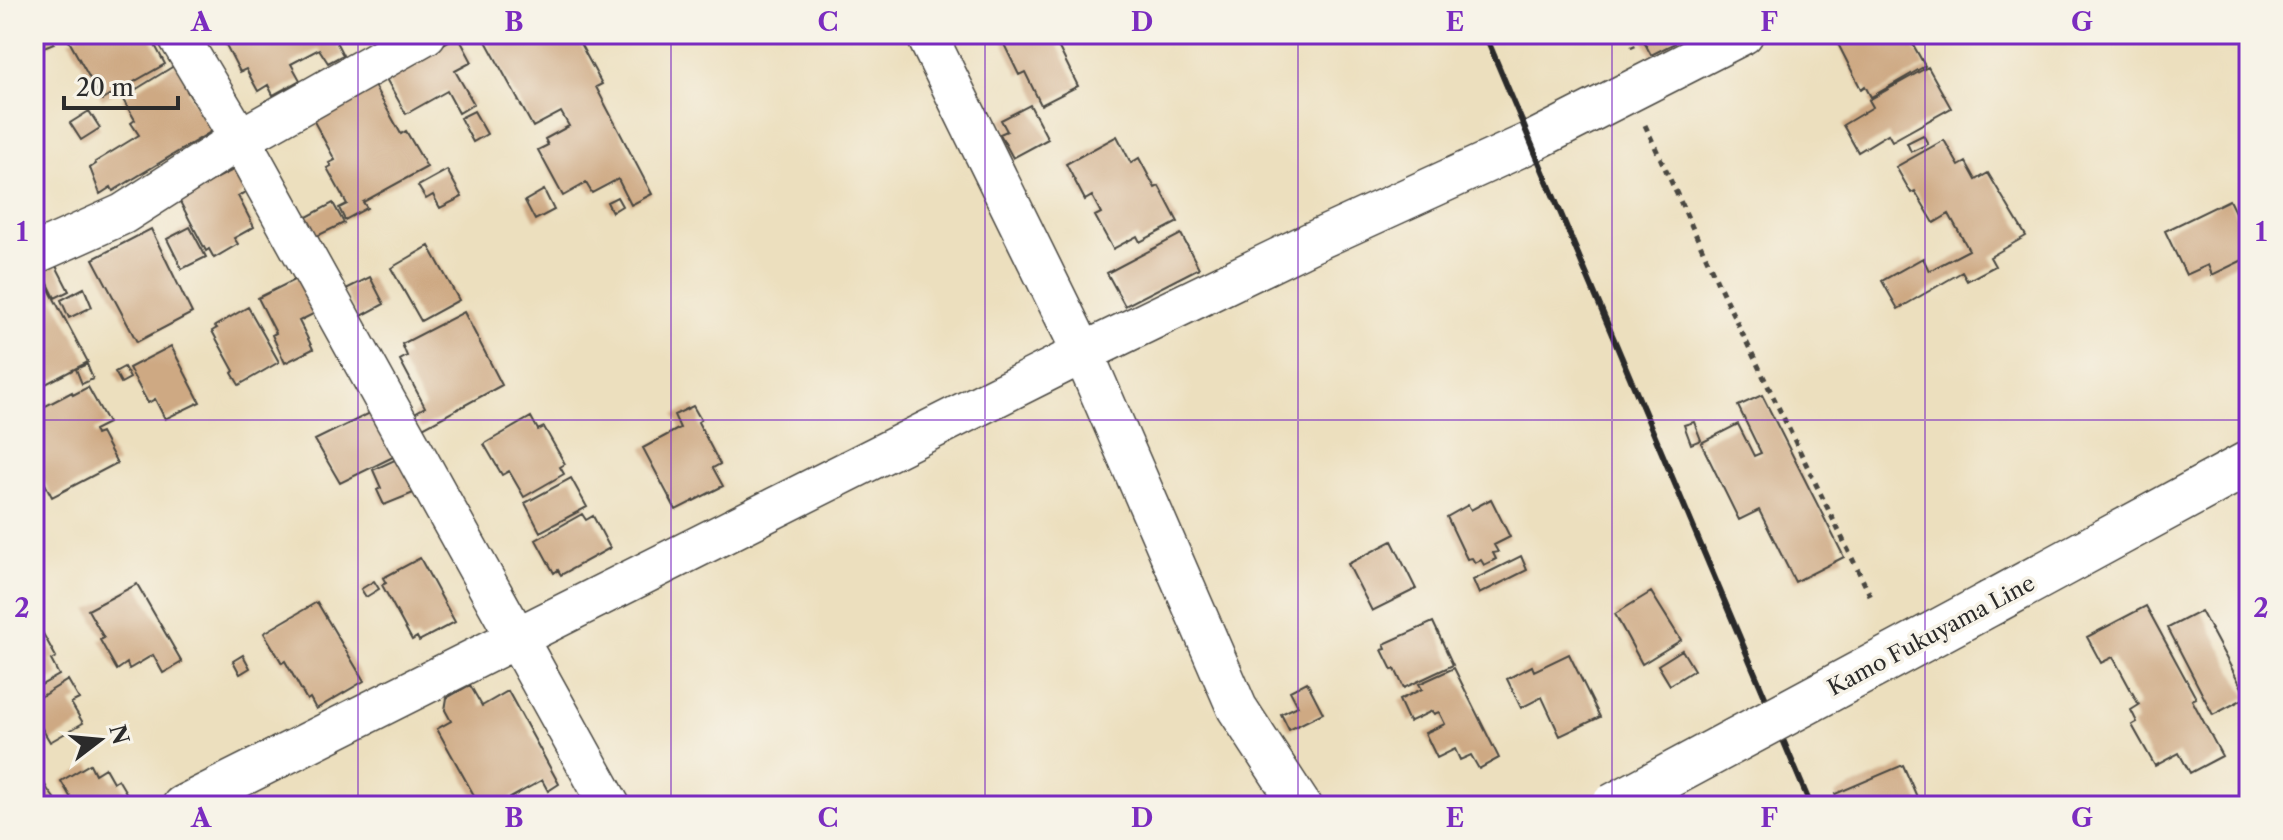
<svg xmlns="http://www.w3.org/2000/svg" width="2283" height="840" viewBox="0 0 2283 840" font-family="'Libre Caslon Text',serif">
<style>
.building{fill:#cea983}
.lines{fill:none;stroke-linecap:round;stroke-linejoin:round}
.street-casing{stroke:#484641;stroke-width:43}
.secondary-casing{stroke:#484641;stroke-width:47}
.path{stroke:#484641;stroke-width:5;stroke-dasharray:6 6;stroke-linecap:butt}
.street{stroke:#fff;stroke-width:40}
.secondary{stroke:#fff;stroke-width:44}
.rail{stroke:#2b2b2b;stroke-width:6}
.secondary-bridge-casing{stroke:#484641;stroke-width:47;stroke-linecap:butt}
.secondary-bridge{stroke:#fff;stroke-width:44}
.grid{fill:none;stroke:#7b2cbf;stroke-width:2;stroke-opacity:0.55}
.labels{text-anchor:middle;stroke-width:7;stroke-linejoin:round;paint-order:stroke}
.street-label{font-size:22px;fill:#2b2b2b;stroke:#f7f3e8}
.neatline{fill:none;stroke:#7b2cbf;stroke-width:3}
.grid-label{font-size:26px;text-anchor:middle;font-weight:bold;fill:#7b2cbf}
</style>
<rect width="100%" height="100%" fill="#f7f3e8"/>
<filter id="ink" filterUnits="userSpaceOnUse"><feTurbulence type="fractalNoise" baseFrequency=".0125" numOctaves="2"/><feDisplacementMap in="SourceGraphic" scale="16" xChannelSelector="R" yChannelSelector="G"/><feConvolveMatrix kernelMatrix="1 2 1 2 8 2 1 2 1" color-interpolation-filters="sRGB"/></filter>
<filter id="wash" filterUnits="userSpaceOnUse"><feTurbulence type="fractalNoise" baseFrequency=".006" numOctaves="4" result="noise"/><feDisplacementMap in="SourceGraphic" scale="32" xChannelSelector="R" yChannelSelector="G"/><feGaussianBlur stdDeviation="1.8" result="paint"/><feColorMatrix in="noise" values="0 0 0 0 0 0 0 0 0 0 0 0 0 0 0 0 0 1.4 0 .05"/><feComposite in="paint" operator="in"/></filter>
<g filter="url(#wash)">
<rect width="100%" height="100%" fill="#ecdfbe"/>
<g id="blocks">
<path class="building" d="M34,34H50L54,43L36,50Z
M81,34H149L165,64L102,100L69,41Z
M242,34H332L343,55L328,63L319,49L291,64L300,80L273,95L268,85L258,91L246,69L240,72L225,43Z
M482,34H575L602,84L596,87L652,194L631,205L618,179L592,193L586,183L563,196L538,150L548,145L545,139L569,126L561,112L533,127Z
M999,34H1052L1078,86L1041,105L1025,72L1019,75Z
M1640,34H1671L1675,43L1651,55Z
M1833,34L1900,36L1907,34L1925,66L1871,97L1865,86L1861,89Z
M458,36L472,62L455,71L474,104L459,113L447,91L406,114L385,77Z
M177,64L192,88L187,91L203,116L217,128L113,191L111,187L100,194L90,168L96,164L95,162L139,135L131,123L135,120L122,98Z
M1928,67L1951,108L1892,141L1888,134L1858,152L1843,125L1873,107L1869,100Z
M372,82L401,134L406,131L427,167L363,202L367,208L345,220L339,208L347,204L327,168L331,166L329,163L335,160L311,116Z
M1030,105L1048,139L1013,158L1000,134L1007,131L1001,120Z
M89,111L100,128L81,140L70,123Z
M474,111L487,134L473,142L460,118Z
M1923,135L1928,144L1911,152L1907,143Z
M1117,136L1131,163L1139,158L1155,188L1159,186L1178,222L1140,242L1137,236L1113,249L1095,216L1101,213L1092,196L1085,200L1066,164Z
M1944,140L1959,166L1966,162L1976,180L1988,173L2026,236L1990,257L1995,266L1967,281L1962,272L1898,309L1882,281L1923,258L1929,271L1969,250L1949,214L1934,223L1915,191L1911,193L1896,167Z
M237,168L249,190L238,196L254,227L234,238L238,244L214,258L209,249L206,251L178,198Z
M447,170L462,197L440,208L433,195L426,199L418,186Z
M544,190L554,210L535,220L525,201Z
M617,197L622,206L612,212L607,202Z
M2229,200L2249,241V257L2212,275L2208,265L2186,275L2165,231Z
M333,203L344,223L315,237L305,218Z
M190,227L206,257L182,269L167,239Z
M151,229L192,313L137,342L93,259Z
M1181,234L1199,268L1125,306L1107,273Z
M429,246L459,300L421,321L391,268Z
M55,264L69,291L55,298L42,271Z
M302,276L319,311L299,321L313,349L285,363L272,335L276,333L258,298Z
M370,277L384,304L358,318L344,290Z
M44,280L88,362L40,387L34,377V285Z
M84,288L92,307L69,318L61,300Z
M248,307L279,362L239,385L232,373L234,371L212,331L217,328L215,326Z
M464,312L502,385L421,429L413,414L425,407L400,360L407,356L402,344Z
M171,346L200,402L165,419L155,399L148,403L129,368Z
M87,364L93,379L82,384L76,369Z
M124,367L130,378L121,383L115,372Z
M88,387L108,423L94,430L96,435L101,433L117,463L52,497L34,463L39,460L34,450V412L72,392L73,395Z
M1762,395L1844,557L1795,582L1759,510L1739,520L1701,443L1738,424L1754,456L1761,453L1738,406Z
M693,406L701,420L698,422L720,464L713,468L723,486L676,510L643,448L680,428L674,415Z
M372,412L395,456L340,483L315,440Z
M531,417L538,430L544,427L565,464L560,467L564,474L524,497L509,471L502,475L484,444Z
M1694,422L1701,440L1691,444L1684,425Z
M399,458L416,492L384,505L377,490L381,488L373,470Z
M571,478L587,507L540,532L525,503Z
M1491,499L1510,537L1494,545L1498,552L1493,553L1496,559L1484,565L1481,560L1475,563L1472,558L1467,559L1447,517L1468,505L1471,510Z
M582,514L586,520L593,516L610,548L561,575L558,570L554,573L536,540Z
M1392,541L1416,589L1372,611L1348,564Z
M1521,556L1527,570L1479,594L1473,580Z
M420,558L455,622L419,641L417,637L412,640L382,585L386,583L383,578Z
M374,581L379,589L366,597L361,589Z
M137,584L182,662L163,673L153,655L129,669L127,663L117,670L100,640L104,638L88,610Z
M1651,592L1681,640L1642,664L1615,614Z
M317,602L364,681L316,709L310,698L307,700L285,661L282,663L264,633Z
M2146,606L2196,698L2192,700L2222,756L2190,773L2179,753L2155,766L2132,725L2137,722L2131,710L2139,705L2113,657L2101,663L2087,637Z
M2201,611L2247,697L2213,715L2168,628Z
M1433,622L1453,665L1404,688L1395,669L1392,670L1382,650L1386,649L1384,644Z
M41,630L56,657L51,660L59,675L34,689V634Z
M1682,650L1694,670L1670,685L1658,665Z
M1569,654L1600,717L1560,736L1542,697L1521,708L1507,679L1532,666L1534,671Z
M243,655L250,668L240,674L233,661Z
M1454,668L1499,758L1479,769L1471,755L1460,760L1455,749L1437,758L1425,733L1445,724L1439,712L1434,714L1432,711L1409,722L1399,700L1422,689L1419,684Z
M68,680L79,699L71,703L83,723L50,742L34,715V701Z
M1307,682L1323,713L1289,730L1281,714L1298,706L1290,691Z
M470,685L482,706L508,691L559,784L548,791L542,780L496,806H480L437,729L451,721L445,710L447,698Z
M90,764L95,774L105,768L113,782L118,779L134,806H80L76,798L72,800L61,781Z
M1903,765L1921,806H1840L1835,794Z
M34,766L48,790L60,806H34Z"/>
</g>
</g>
<g filter="url(#ink)">
<use href="#blocks" fill-opacity="0" stroke="#484641" stroke-width="2"/>
<g class="lines">
<g class="street-casing">
<path id="street" d="M177,34L240,139L610,806
M926,34L1083,353L1237,708L1301,806
M34,254L123,214L240,139L426,34
M182,806L1083,353L1310,243L1531,142L1743,34"/>
</g>
<g class="secondary-casing">
<path id="secondary" d="M1991,603L2249,463"/>
</g>
<path class="path" d="M1628,34L1634,48
M1645,125L1725,298L1872,599"/>
<use href="#street" class="street"/>
<use href="#secondary" class="secondary"/>
<path class="rail" d="M1485,34L1811,806"/>
<g class="secondary-bridge-casing">
<path id="secondary-bridge" d="M1613,806L1991,603"/>
</g>
<use href="#secondary-bridge" class="secondary-bridge"/>
</g>
</g>
<path class="grid" d="M358,34V806M671,34V806M985,34V806M1298,34V806M1612,34V806M1925,34V806M34,420H2249"/>
<g class="labels">
<g class="street-label">
<text transform="translate(1931 635) rotate(-28)" y="8">Kamo Fukuyama Line</text>
</g>
</g>
<rect width="2283" height="840" fill="none" stroke="#f7f3e8" stroke-width="88"/>
<g transform="translate(100 740) rotate(74)" stroke="#f7f3e8" stroke-width="6" paint-order="stroke">
<path d="M0-6L14 30L0 20L-14 30Z" fill="#2b2b2b"/>
<text y="-12" font-size="22" font-weight="bold" text-anchor="middle" fill="#2b2b2b">N</text>
</g>
<path d="M64 96v12h114v-12" fill="none" stroke="#2b2b2b" stroke-width="4"/>
<text x="76" y="96" font-size="24" fill="#2b2b2b" stroke="#f7f3e8" stroke-width="6" paint-order="stroke">20 m</text>
<rect x="44" y="44" width="2195" height="752" class="neatline"/>
<g class="grid-label">
<text x="201" y="31">A</text>
<text x="514" y="31">B</text>
<text x="828" y="31">C</text>
<text x="1142" y="31">D</text>
<text x="1455" y="31">E</text>
<text x="1769" y="31">F</text>
<text x="2082" y="31">G</text>
<text x="22" y="241">1</text>
<text x="2261" y="241">1</text>
<text x="22" y="617">2</text>
<text x="2261" y="617">2</text>
<text x="201" y="827">A</text>
<text x="514" y="827">B</text>
<text x="828" y="827">C</text>
<text x="1142" y="827">D</text>
<text x="1455" y="827">E</text>
<text x="1769" y="827">F</text>
<text x="2082" y="827">G</text>
</g>
</svg>
